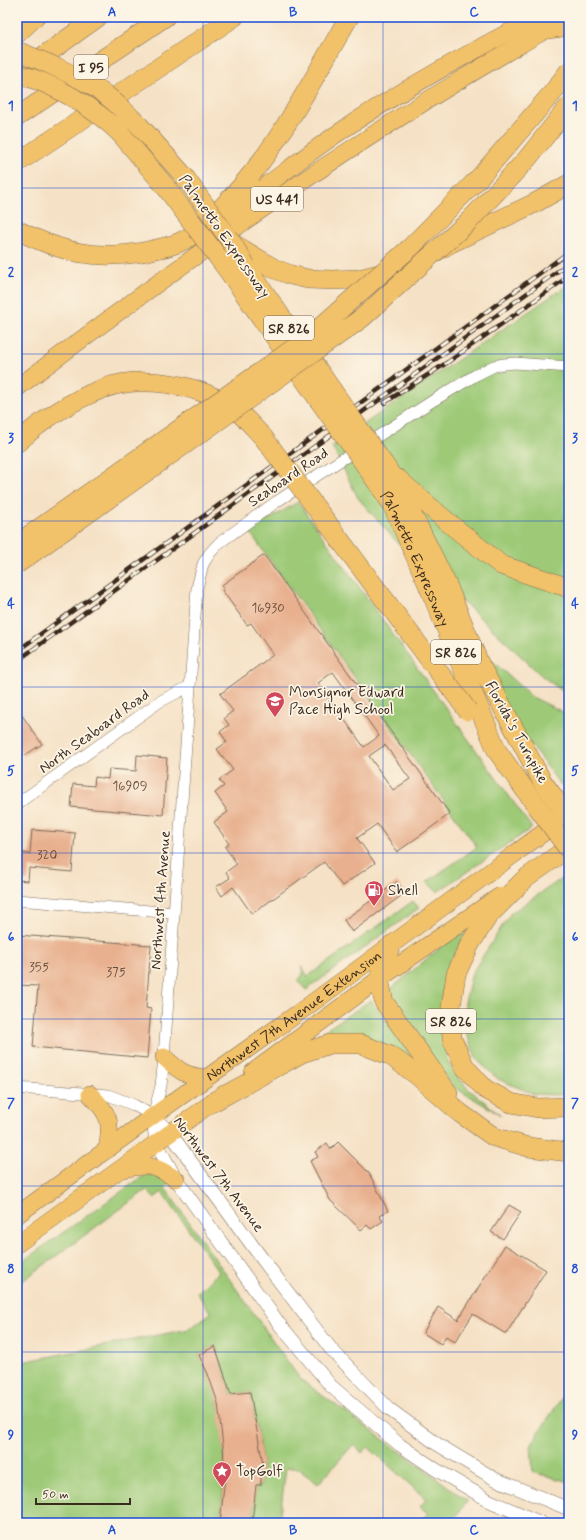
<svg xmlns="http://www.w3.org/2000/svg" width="586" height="1540" viewBox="0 0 586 1540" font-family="Mynerve,sans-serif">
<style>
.green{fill:#9eca78;stroke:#6c7a4b}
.building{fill:#e8b08e;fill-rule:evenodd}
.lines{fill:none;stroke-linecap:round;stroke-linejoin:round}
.minor-casing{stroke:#7c6a58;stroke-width:12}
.tertiary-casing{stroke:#7c6a58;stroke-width:14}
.primary-casing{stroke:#7c6a58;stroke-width:18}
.motorway-casing{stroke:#7c6a58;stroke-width:20}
.minor{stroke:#fff;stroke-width:11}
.tertiary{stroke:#fff;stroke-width:13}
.primary{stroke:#f2c26a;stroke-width:17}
.motorway{stroke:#f2c26a;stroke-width:19}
.rail-casing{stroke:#3b2a1e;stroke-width:4.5}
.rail{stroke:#fcf5e5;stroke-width:3;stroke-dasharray:9;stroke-linecap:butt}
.motorway-bridge-casing{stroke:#7c6a58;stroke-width:20;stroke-linecap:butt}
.motorway-bridge{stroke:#f2c26a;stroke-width:19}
.grid{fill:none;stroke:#1d4ed8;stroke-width:1;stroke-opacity:0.55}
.labels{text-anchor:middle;stroke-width:3.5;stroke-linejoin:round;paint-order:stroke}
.number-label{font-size:13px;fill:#664c3a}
.shield{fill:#fcf5e5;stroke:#75675a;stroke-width:1}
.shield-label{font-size:14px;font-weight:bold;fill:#3b2a1e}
.street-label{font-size:15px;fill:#3b2a1e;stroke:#fcf5e5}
.poi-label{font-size:15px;fill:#3b2a1e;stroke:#fcf5e5;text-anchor:start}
.neatline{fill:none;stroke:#1d4ed8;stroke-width:1.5}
.grid-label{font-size:13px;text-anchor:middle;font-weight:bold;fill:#1d4ed8}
</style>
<rect width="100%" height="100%" fill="#fcf5e5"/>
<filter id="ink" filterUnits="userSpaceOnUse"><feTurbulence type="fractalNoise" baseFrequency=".025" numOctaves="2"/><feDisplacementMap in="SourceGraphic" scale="8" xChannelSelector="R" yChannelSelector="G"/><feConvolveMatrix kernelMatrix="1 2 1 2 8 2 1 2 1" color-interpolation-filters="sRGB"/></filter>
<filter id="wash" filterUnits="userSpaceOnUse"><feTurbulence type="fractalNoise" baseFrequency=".012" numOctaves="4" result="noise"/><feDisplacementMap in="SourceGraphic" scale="16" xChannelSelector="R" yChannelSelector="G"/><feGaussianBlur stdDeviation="0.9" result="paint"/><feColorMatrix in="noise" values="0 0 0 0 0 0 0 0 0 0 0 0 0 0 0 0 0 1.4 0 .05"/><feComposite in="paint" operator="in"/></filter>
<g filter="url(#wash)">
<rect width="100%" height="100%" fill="#f5e1c5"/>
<path class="green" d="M569,284V694L561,690L542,676L471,609L395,540L358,498L332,446Z
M298,502L532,828L437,892L427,882L477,847L249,531Z
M431,606L532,697L569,715V797Z
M567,875L569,878V1092L559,1095L533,1094L498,1079L477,1060L465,1030V1002L472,973L510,914Z
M413,901L419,908L306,990L298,981L303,974L301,966L308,976Z
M470,923L444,976L441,1031L449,1065L467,1088L501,1115L452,1086L388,991Z
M371,1000L422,1070L329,1035L324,1031Z
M149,1174L168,1181V1185L165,1188L300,1379L468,1501L450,1523H421L428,1513L420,1507L426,1499L368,1447L362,1453L353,1445L318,1484L297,1468H286L279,1523H252L256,1485H261V1465L263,1464L250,1392L231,1394L215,1346L199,1355C206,1370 214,1387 218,1403C226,1443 225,1484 220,1523H17V1363L189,1329L211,1313L197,1293L219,1272L162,1192L154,1198L146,1190L17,1285V1265L145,1175Z
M569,1387V1482L533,1472L531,1444Z"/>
<g id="blocks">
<path class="building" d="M264,555L450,814L397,852L377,824L357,838L375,863L342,886L324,862L252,914L233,887L222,896L216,887L230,878L226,872L237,864L225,847L229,844L214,822L228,812L215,793L224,786L219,780L233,770L217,749L227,742L220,732L229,725L224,718L233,711L220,694L273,655L251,623L247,625L222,590L224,589L222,585ZM333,672L379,736L364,747L318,683ZM385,745L410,779L393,790L369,756Z
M17,708L42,744L24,756L17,746Z
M137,755L167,758L163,815L71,807L73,784L94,786L95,777L108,779L109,769L136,771Z
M32,830L75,833L72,872L29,868L28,881L17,880V852L30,854Z
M397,882L405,893L352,932L344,920Z
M17,935L151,945L146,1008L151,1009L147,1058L33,1047L38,986L17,985Z
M338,1142L369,1173L388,1211L379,1216L383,1221L371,1229L367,1225L361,1230L330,1200L310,1161L318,1157L315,1152L327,1143L331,1149Z
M509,1205L521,1212L503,1239L491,1232Z
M505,1245L546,1270L506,1334L473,1314L455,1342L446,1336L441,1344L423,1333L438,1307L458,1320Z
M215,1346L231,1394L250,1392L263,1464L261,1465V1485H256L252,1523H220L225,1477L223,1446L218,1403L208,1374L199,1355Z"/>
</g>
</g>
<g filter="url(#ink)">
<use href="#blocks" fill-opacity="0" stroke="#7c6a58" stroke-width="1"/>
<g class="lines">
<g class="minor-casing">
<path id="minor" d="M17,804L159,702L190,686
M17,900L174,913
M17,1088L108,1095L134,1105L153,1116L161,1086L164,1057L197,588L203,564L210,553L219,543L276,502L434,400L476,375L494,366L504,364L515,363L569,367"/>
</g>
<g class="tertiary-casing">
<path id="tertiary" d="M153,1116L170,1133L260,1256L331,1349L389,1409L437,1444L495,1479L569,1509
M153,1116L156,1143L176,1179L280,1325L331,1386L400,1445L435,1469L490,1501L541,1523"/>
</g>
<g class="primary-casing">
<g id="primary">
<path d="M17,35L36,17"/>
<path d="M211,224C257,195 299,159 344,129C406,87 472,51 538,17"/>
<path d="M17,388C191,256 369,128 560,22"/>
<path d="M164,1057C179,1071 185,1076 206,1078"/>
<path d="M253,1072L379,979L500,896"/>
<path d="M90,1094C110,1115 112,1121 107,1150"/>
<path d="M123,1169C149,1164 153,1164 176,1179"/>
<path id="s1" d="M17,1215L153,1116L308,1006L562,819"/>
<path d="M17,1244L224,1094"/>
</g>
</g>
<g class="motorway-casing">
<g id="motorway">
<path d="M548,29L569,26"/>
<path d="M17,75L98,17"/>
<path d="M17,117L165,17"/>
<path d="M137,123L184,176"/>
<path d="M121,134L165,186"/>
<path d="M17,163L234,17"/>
<path d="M17,230C63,253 97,261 148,251C159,248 170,247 180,242C192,237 202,227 211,218C271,163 309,86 349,17"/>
<path d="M232,243L275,269L291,275L308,279L332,280L359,279L412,266L451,243L535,203L569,184"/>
<path d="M246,266L332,390"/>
<path d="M232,276L318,399"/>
<path d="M17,443C41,421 71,401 102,389C140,374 196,384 230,406C243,414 253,427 263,437"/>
<path d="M374,450L388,470L419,528L448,587L479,663L542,781"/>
<path id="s2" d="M361,459L392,504L426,580L497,751L528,794"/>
<path d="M398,479L444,519L501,565L569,588"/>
<path d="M569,847L525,879L488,916L470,944L456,974L451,1007L452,1039L465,1067L485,1089L511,1103L538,1108L566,1107L569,1105"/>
<path d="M391,945L379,979L384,1002L448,1093"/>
<path d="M213,1102L302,1053L330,1044H361L391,1056L418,1076L460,1113L494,1137L528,1147L569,1152"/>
</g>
</g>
<use href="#minor" class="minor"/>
<use href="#tertiary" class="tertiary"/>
<use href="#primary" class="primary"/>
<use href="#motorway" class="motorway"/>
<g class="rail-casing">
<path id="rail" d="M384,403L448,362L569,276
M17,651L569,252
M17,661L569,263"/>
</g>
<use href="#rail" class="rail"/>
<g class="motorway-bridge-casing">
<path id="motorway-bridge" d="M17,51C45,62 75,74 100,91C114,100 125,112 137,123
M17,74C52,82 95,108 121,134
M184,176L232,243L246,266
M165,186L232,276
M332,390L374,450
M318,399L361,459
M263,437L468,711
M17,544L307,339L411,247L479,178L554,91L569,71
M17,564L362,318L468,222L527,159L569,106
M542,781L569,818
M528,794L569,850"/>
</g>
<use href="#motorway-bridge" class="motorway-bridge"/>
</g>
</g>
<path class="grid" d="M203,17V1523M383,17V1523M17,188H569M17,354H569M17,521H569M17,687H569M17,853H569M17,1019H569M17,1186H569M17,1352H569"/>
<defs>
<g id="school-pin" transform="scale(1)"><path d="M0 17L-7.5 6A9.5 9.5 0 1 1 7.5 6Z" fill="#d1495b" stroke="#fcf5e5"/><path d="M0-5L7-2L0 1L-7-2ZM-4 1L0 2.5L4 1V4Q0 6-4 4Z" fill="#fff"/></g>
<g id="fuel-pin" transform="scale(1)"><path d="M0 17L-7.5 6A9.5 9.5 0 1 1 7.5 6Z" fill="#d1495b" stroke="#fcf5e5"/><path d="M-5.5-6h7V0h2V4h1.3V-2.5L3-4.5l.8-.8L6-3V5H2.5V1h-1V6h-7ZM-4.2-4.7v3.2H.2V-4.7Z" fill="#fff"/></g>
<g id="sight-pin" transform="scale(1)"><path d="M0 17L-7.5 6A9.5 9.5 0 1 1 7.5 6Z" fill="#d1495b" stroke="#fcf5e5"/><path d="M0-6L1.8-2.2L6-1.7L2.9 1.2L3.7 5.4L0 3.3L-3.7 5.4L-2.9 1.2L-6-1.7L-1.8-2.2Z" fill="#fff"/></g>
</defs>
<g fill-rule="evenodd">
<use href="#school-pin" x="275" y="701"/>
<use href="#fuel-pin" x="374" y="890"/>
<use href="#sight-pin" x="222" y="1471"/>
</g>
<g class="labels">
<g class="number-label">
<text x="268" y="612">16930</text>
<text x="130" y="790">16909</text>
<text x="47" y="859">320</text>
<text x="39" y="971">355</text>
<text x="116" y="976">375</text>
</g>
<g class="shield">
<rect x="74" y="55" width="34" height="24" rx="3"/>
<rect x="251" y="187" width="52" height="24" rx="3"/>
<rect x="264" y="316" width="50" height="24" rx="3"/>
<rect x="431" y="640" width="50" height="24" rx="3"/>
<rect x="426" y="1009" width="50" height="24" rx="3"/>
</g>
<g class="shield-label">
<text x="91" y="72">I 95</text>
<text x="277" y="204">US 441</text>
<text x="289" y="333">SR 826</text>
<text x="456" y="657">SR 826</text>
<text x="451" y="1026">SR 826</text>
</g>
<g class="street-label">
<text transform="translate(225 236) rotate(55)" y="5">Palmetto Expressway</text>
<text transform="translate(288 477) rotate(-34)" y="5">Seaboard Road</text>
<text dy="5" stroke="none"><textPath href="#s2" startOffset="114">Palmetto Expressway</textPath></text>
<text transform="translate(94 731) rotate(-36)" y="5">North Seaboard Road</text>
<text transform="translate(517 732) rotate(61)" y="5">Florida's Turnpike</text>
<text transform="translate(160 900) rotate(-86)" y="5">Northwest 4th Avenue</text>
<text dy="5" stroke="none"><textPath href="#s1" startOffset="341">Northwest 7th Avenue Extension</textPath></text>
<text transform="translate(219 1174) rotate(53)" y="5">Northwest 7th Avenue</text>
</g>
<g class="poi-label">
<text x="289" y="697">Monsignor Edward<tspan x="289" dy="17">Pace High School</tspan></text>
<text x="388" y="895">Shell</text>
<text x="236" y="1476">TopGolf</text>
</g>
</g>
<rect width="586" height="1540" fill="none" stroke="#fcf5e5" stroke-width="44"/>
<path d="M36 1498v6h94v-6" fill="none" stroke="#3b2a1e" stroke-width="2"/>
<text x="42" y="1498" font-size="12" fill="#3b2a1e" stroke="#fcf5e5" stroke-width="3" paint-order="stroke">50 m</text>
<rect x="22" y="22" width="542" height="1496" class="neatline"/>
<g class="grid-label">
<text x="112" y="16">A</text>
<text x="293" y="16">B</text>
<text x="474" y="16">C</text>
<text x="11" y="110">1</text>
<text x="575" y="110">1</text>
<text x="11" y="276">2</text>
<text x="575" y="276">2</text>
<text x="11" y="442">3</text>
<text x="575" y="442">3</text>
<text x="11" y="608">4</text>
<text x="575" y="608">4</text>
<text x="11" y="775">5</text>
<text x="575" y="775">5</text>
<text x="11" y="941">6</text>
<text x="575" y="941">6</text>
<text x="11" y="1107">7</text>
<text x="575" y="1107">7</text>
<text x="11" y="1273">8</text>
<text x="575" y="1273">8</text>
<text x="11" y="1439">9</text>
<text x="575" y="1439">9</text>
<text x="112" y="1534">A</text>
<text x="293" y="1534">B</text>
<text x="474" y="1534">C</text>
</g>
</svg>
